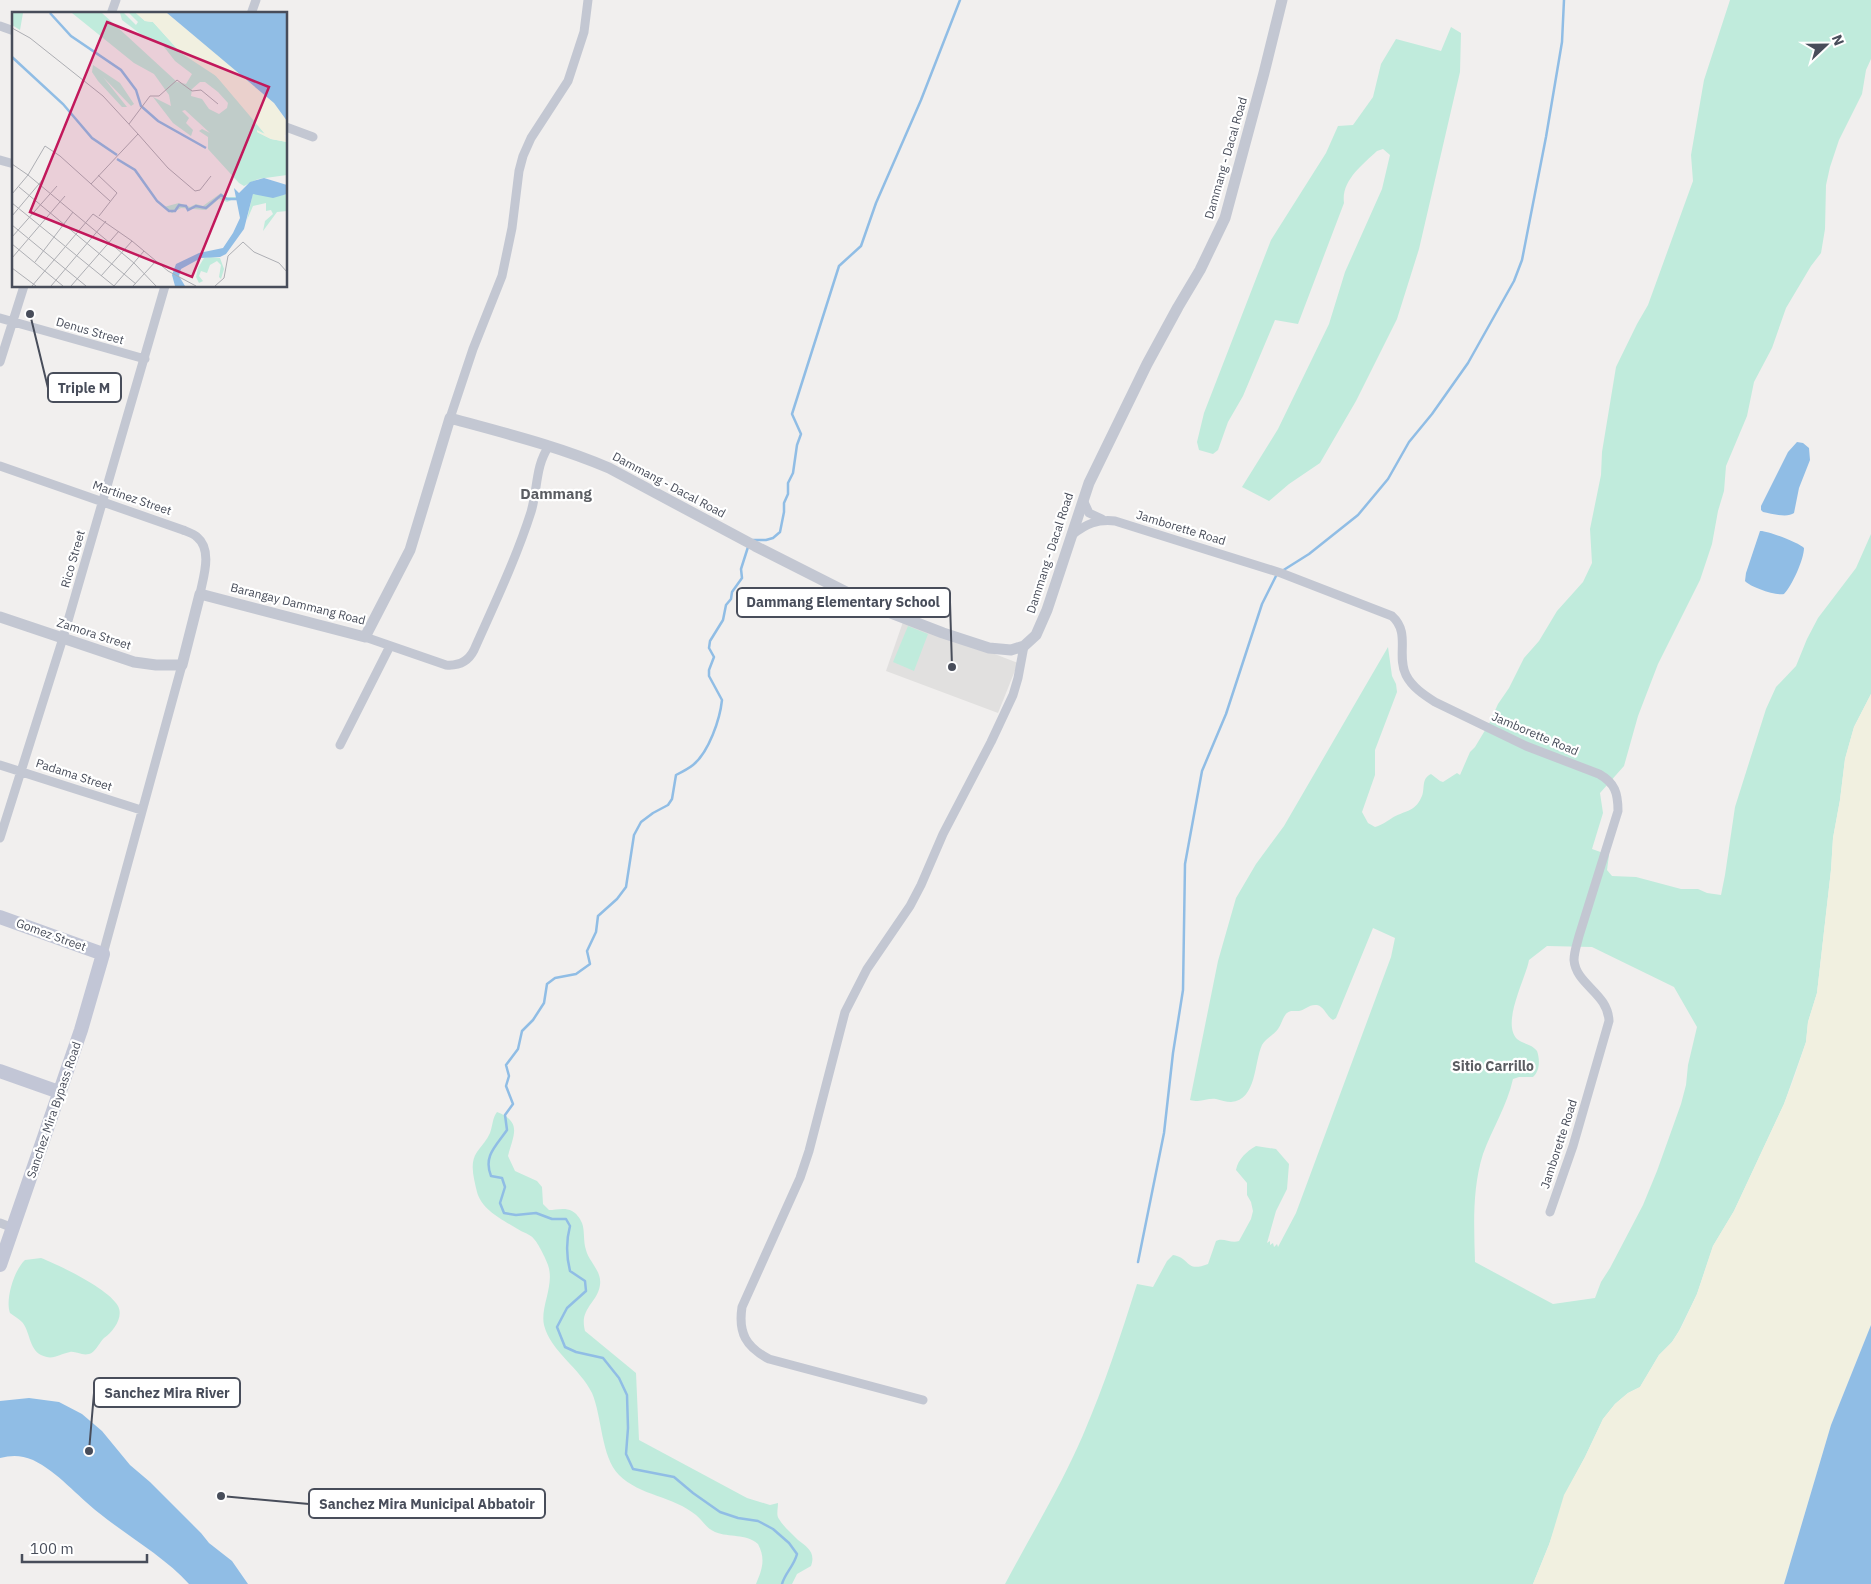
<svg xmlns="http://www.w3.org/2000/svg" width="1871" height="1584" viewBox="0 0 1871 1584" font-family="'IBM Plex Sans',sans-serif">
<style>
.education{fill:#e1e0df}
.green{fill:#c0ebdc;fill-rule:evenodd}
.sand{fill:#f1f0e0}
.water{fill:#90bde5}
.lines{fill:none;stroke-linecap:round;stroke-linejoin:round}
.stream{stroke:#90bde5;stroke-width:2.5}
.minor{stroke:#c3c7d2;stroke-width:9}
.tertiary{stroke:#c3c7d2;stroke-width:11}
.secondary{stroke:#c2c6d6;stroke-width:14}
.labels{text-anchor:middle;stroke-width:4.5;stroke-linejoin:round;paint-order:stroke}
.street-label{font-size:12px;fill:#484d5a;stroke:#fff}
.neighbourhood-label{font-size:14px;font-weight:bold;fill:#5b5d62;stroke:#fff}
.quarter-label{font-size:15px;font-weight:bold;fill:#5b5d62;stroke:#fff}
.inset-river{fill:none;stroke:#90bde5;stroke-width:2.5}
.inset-road{fill:none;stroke:#adaeb3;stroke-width:1}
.view{fill:#c2185b;fill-opacity:0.15;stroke:#c2185b;stroke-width:2.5}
.inset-edge{fill:none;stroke:#484d5a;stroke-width:2.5}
.leader{fill:none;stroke:#484d5a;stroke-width:2}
.callout-dot{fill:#484d5a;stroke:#fff;stroke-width:2}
.callout{fill:#fff;stroke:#484d5a;stroke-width:2}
.callout-label{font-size:14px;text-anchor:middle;font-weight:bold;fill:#484d5a}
</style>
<rect width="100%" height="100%" fill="#f1efee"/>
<path class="education" d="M904,619L1018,663L998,713L886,671Z"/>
<path class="green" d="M1730,0H1871V59L1866,70L1862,94L1839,140L1830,167L1826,185L1825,229L1821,253L1811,266L1786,308L1772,348L1754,382L1747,416L1726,466L1724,491L1718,511L1712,544L1700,580L1658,664L1638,716L1624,766L1600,793L1603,813L1592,849L1609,855L1607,870L1612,876L1636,877L1681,889H1698L1707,893L1721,895L1725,875L1735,807L1766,709L1776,687L1796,666L1807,639L1818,618L1856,568L1871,534V694L1854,727L1845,759L1840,800L1833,838L1831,870L1817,993L1808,1022L1806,1042L1784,1104L1734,1211L1713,1246L1697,1294L1679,1331L1672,1342L1659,1355L1640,1387L1628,1393L1615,1404L1603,1419L1585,1457L1568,1489L1550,1542L1533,1584H1005C1031,1535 1061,1486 1083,1435C1104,1386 1121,1335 1137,1284L1153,1287L1167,1261L1173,1255C1191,1258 1185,1273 1208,1264L1216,1241C1223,1237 1231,1244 1239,1241L1251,1219L1253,1211L1251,1202L1247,1195V1183L1236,1170C1238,1159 1247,1151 1256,1146L1276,1149L1289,1164L1287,1189L1276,1211L1267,1243L1270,1241V1245L1273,1243L1274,1247L1277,1244L1278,1247L1296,1213L1391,957L1395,938L1373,928L1336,1018L1333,1020C1326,1016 1325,1007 1317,1005C1309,1004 1305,1010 1299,1011C1296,1011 1294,1011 1291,1011C1283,1013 1283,1022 1278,1029C1274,1035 1266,1038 1262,1045C1254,1062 1257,1100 1231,1102C1226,1102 1221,1100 1216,1099C1206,1098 1202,1103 1190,1100L1218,961L1236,898L1256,864L1284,826L1388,647L1392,676L1396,684L1397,692L1375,750V775L1362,812L1368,823L1375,827C1382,825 1386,822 1392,818C1403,811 1415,812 1421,798C1426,790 1420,779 1431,774L1440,781L1443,782L1457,773L1460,775L1470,752L1475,747L1490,722L1498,704L1509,688L1524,658L1539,641L1557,611L1583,582L1592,563L1590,529L1601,475L1602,452L1616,367L1637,324L1648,305L1693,181L1691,155L1704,80ZM1547,946L1592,947L1674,987L1697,1027L1688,1065L1686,1085L1681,1104L1657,1171L1643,1205L1610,1268L1601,1282L1595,1298L1553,1304L1475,1262C1474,1226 1472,1189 1483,1154C1492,1129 1507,1106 1513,1079L1519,1077H1533C1540,1071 1540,1059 1537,1051C1532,1044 1523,1044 1517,1039C1501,1023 1526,978 1529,960Z
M1451,27L1461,33L1460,72L1419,249L1397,319L1356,401L1320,463L1289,484L1269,501L1242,487L1278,429L1329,324L1345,272L1382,189L1390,155L1383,149L1377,151C1362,165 1341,181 1344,203L1298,324L1275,320L1243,396L1228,422L1218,450L1213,454L1199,450L1197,442L1204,413L1271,240L1326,153L1338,126L1353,125L1373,97L1381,64L1396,39L1441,51Z
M908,626L928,634L914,671L893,662Z
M497,1112C523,1122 513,1136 508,1156L515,1171L537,1181L542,1187L543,1204L549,1210C556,1210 565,1207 572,1211C576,1213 580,1218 582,1223C585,1231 583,1241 586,1250C589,1262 602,1271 600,1285C597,1304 579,1308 585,1331L636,1373L639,1440L747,1498L770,1505L778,1503C778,1509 776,1515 779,1519C783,1526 792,1534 798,1540C807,1547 816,1552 811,1566L797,1574L792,1584H756C762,1570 766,1559 758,1544C745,1533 730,1538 715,1532C706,1528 703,1521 696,1515C673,1496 640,1496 619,1475C601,1457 602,1416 592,1393C580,1368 551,1352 544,1325C540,1307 555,1285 548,1265C546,1259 538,1243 534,1239C531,1235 525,1233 521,1231C505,1221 482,1211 477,1192C474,1179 469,1163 477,1152C482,1145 487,1140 490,1133C493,1125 492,1119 497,1112Z
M41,1258C59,1265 109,1289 118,1306C124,1317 113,1332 104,1338C99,1343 95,1353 89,1354C82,1356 76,1351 70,1352C59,1354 53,1361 41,1355C29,1349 30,1331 22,1322C19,1319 14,1316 10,1313C5,1300 14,1270 25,1260Z"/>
<path class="sand" d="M1871,694V1325L1831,1425L1784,1584H1533L1549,1545L1564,1495L1585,1457L1603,1419L1615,1404L1628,1393L1640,1387L1659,1355L1672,1342L1681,1328L1697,1294L1713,1246L1734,1211L1784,1104L1794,1078L1806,1042L1808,1022L1817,993L1831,870L1833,838L1840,800L1845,759L1854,727Z"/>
<path class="water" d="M1797,442L1803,443L1809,448L1810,460L1799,488L1794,513C1788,518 1772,514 1763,512L1761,510V506L1788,452Z
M1760,531C1766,530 1800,543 1804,548C1804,559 1792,586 1784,594C1776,596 1750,587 1745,581L1746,573Z
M1871,1325V1584H1784L1831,1425Z
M29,1398L59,1402L82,1414L102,1431L130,1465L150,1482L201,1533L209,1543L232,1561L248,1584H189C166,1558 126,1535 99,1513C77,1496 58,1472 33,1460C21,1455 12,1455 0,1458V1401Z"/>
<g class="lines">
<path class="stream" d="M753,540H766L773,538L780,532L784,512V503L788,494V483L793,473L797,445L801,434L792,414L839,266L861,246L876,203L921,100L960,0
M748,547L741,569L742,578L732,592L731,599L726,605L723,620L710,641L709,648L714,657L709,670V676L722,700C720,719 709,752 693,765C688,769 682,772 676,775L672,799L668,805L653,813L641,822L634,835L626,887L617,899L598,916L596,932L587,951L590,964L576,974L555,978L547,984L544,1003L533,1020L522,1031L518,1049L506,1065L509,1076L506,1086L513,1104L505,1115L507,1130C496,1146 483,1156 491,1176L502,1178L505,1187L500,1203L504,1213L516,1215L536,1213L552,1219H566L570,1226C566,1241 566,1255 570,1271L585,1281L586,1291L567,1308L557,1327L565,1347L576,1352L603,1358L619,1378L627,1395L628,1428L626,1454L633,1469L674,1477L693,1493L720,1512L738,1518L758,1521L773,1529L789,1543L797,1554C794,1566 785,1573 782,1584
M1282,571L1309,554L1358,515L1388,479L1409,442L1432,414L1468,363L1514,281L1522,260L1546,137L1562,42L1564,0
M1138,1262L1164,1133L1173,1053L1183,990L1185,864L1202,771L1226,714L1262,604L1277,574"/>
<path class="minor" d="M111,14L116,0
M251,14L256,0
M0,26L14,31
M286,127L313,137
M0,160L14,164
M0,318L145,359
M0,362L24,286
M450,418L473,349L502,276L512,228L519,171L523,156L531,138L568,81L584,32L588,0
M0,466L183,530C188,532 194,534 197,537C213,550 203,578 200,594
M1083,500L1089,513L1102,519
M1072,535C1086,524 1097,519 1115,521L1281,573L1392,616C1411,633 1396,655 1406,675C1412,687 1424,695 1435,702L1526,746L1599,774C1615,783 1618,793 1618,811L1579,936C1577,944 1574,952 1574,960C1576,985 1608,993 1609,1021L1573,1146L1550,1212
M365,637L446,665C458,666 468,662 474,650C494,605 516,559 531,512C538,489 535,466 549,446
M340,745L390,646
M0,765L141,810
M0,838L63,638L165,286
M103,954L182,665
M0,1223L13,1228
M923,1400L769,1359C746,1347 738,1333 742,1307L800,1178L809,1151L845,1012L867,969L910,906L921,885L943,834L991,742L1013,695L1018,678L1024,646"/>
<path class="tertiary" d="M0,617L134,662L156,665H182L200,594L365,637L410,550L450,418C504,433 558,446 609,468L755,546L850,594L891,613L943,633L989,648L1011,650L1024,646L1036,635L1047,610L1089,483L1147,364L1178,307L1200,270L1225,218L1264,73L1282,0"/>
<path class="secondary" d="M0,917L103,954L81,1030L0,1265
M0,1071L59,1092"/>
</g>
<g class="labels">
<g class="street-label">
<text transform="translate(1226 158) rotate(-74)" y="4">Dammang - Dacal Road</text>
<text transform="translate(90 331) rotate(16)" y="4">Denus Street</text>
<text transform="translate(669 485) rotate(28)" y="4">Dammang - Dacal Road</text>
<text transform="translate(132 498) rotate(19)" y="4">Martinez Street</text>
<text transform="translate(1181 528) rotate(17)" y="4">Jamborette Road</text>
<text transform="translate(1050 553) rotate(-72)" y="4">Dammang - Dacal Road</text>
<text transform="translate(73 559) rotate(-74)" y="4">Rico Street</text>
<text transform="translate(298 604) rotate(14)" y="4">Barangay Dammang Road</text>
<text transform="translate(94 634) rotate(18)" y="4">Zamora Street</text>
<text transform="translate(1535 734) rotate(23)" y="4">Jamborette Road</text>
<text transform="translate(74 775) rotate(18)" y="4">Padama Street</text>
<text transform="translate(51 935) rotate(20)" y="4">Gomez Street</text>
<text transform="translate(54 1110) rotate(-71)" y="4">Sanchez Mira Bypass Road</text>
<text transform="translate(1559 1144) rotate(-72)" y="4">Jamborette Road</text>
</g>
<g class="neighbourhood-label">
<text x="1493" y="1071">Sitio Carrillo</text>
</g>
<g class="quarter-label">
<text x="556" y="499">Dammang</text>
</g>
</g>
<g transform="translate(12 12)">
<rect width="275" height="275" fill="#f1efee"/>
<path d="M0,1H11L8,18L0,13ZM60,1H90L165,70L174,72L180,62L163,49L149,31L131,24L110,8L108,1H112L124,13L126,10L117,1H124L133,9L141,10L169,41L199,59L221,81L253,122L245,120L259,127L275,130V163L246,167L232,174L227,171L196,137V125L187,119L190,117L198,121L173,98L170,99L177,106L174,111L181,118L179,124L161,111L141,85L159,94L157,83L142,62L122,51ZM188,70H193L206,80L216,91L215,96L207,102L197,97L190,87L179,84L180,77ZM81,53L108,71L122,92L119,94L91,65L115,95H110L86,69L80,60ZM209,181L214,185H226L215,190L207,187L194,198L169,196L160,201L152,195L167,191L178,195L184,192L191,194ZM241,181L261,185L275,182V199L265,200L251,219L253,209L261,202L259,198L254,199V191L241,194L235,208ZM198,245L208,246L212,257L209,267L207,265L209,253L205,249L198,253L195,261L189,259L187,264L191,269L187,271L184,265L186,256L192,246Z" fill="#c0ebdc" fill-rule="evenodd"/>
<path d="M124,1H155L228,61L262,91L275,109V123H272L275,130L259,127L245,120V118L253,122L204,64L169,41L141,10L133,9Z" fill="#f1f0e0"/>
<path d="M155,1H275V109L262,91ZM252,166L275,173V182L261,186L241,182L232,217L214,242L208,245L189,246L169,257L167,264L173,274H163L160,263L164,252L187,241L211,236L221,221L228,206L222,176L227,181L238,170Z" fill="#90bde5"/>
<path class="inset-river" d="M38,1L59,24L109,58L124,78L129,94L146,109L194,136M0,45L51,92L80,126L105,143M105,147L123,158L145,189L157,199H163L167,193L174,194L176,198L184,194L194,196L209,183L215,187H225"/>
<path class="inset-road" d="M0,16L18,26L91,84L126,122L79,172M117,112L138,84H147L165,68L180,79L189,78L206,92M126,122L156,156L183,179L188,178L199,164M0,152L16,163L0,182M86,163L105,181L87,204M7,175L124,272M98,189L48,144L33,134L16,163L122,251L144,274M0,191L102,274M0,204L32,166M0,213L74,274M0,225L45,174M0,232L51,274M0,246L53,184M23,250L61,200M0,256L24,274M89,264L120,229L156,259L184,274M20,274L81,202L120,229M39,274L94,209M59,274L107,219M102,274L132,239M121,274L144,249M203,274L212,266L216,244L231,230L242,240L267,251L275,260"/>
<path class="view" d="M95,10L257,75L180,265L18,200Z"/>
<rect width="275" height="275" class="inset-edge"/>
</g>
<path class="leader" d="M30 314L48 388M952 667L950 602M89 1451L94 1393M221 1496L309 1504"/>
<g class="callout-dot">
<circle cx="30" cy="314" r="5"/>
<circle cx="952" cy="667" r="5"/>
<circle cx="89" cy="1451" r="5"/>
<circle cx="221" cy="1496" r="5"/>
</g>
<g class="callout">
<rect x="48" y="373" width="73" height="29" rx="5"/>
<rect x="737" y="588" width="213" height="29" rx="5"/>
<rect x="94" y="1378" width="146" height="29" rx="5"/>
<rect x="309" y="1489" width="236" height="29" rx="5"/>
</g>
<g class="callout-label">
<text x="84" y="393">Triple M</text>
<text x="843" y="607">Dammang Elementary School</text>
<text x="167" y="1398">Sanchez Mira River</text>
<text x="427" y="1509">Sanchez Mira Municipal Abbatoir</text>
</g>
<g transform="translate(1826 45) rotate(68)" stroke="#ffffff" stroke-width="4" paint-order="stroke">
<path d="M0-4L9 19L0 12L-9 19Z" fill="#484d5a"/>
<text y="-8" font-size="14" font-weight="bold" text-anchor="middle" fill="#484d5a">N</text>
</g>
<path d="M22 1554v8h125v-8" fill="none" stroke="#484d5a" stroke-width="2.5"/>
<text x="30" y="1554" font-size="15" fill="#484d5a" stroke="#ffffff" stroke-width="4" paint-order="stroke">100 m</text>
</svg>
